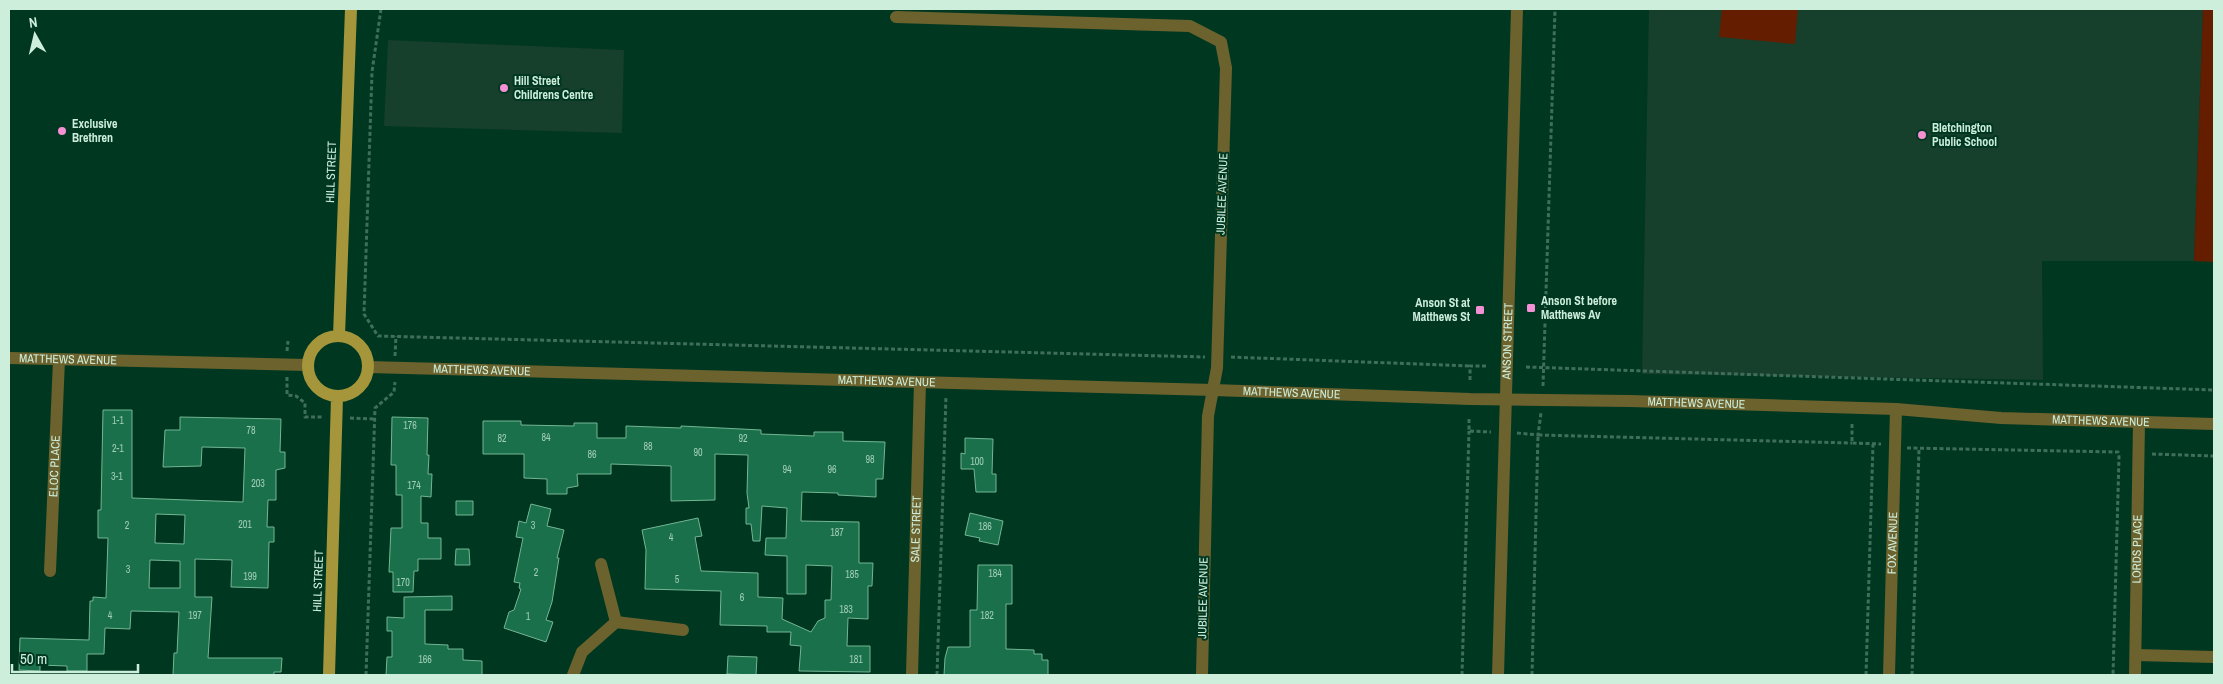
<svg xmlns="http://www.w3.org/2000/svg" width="2223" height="684" viewBox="0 0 2223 684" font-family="'Archivo Narrow',sans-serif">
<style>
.built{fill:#163f2c}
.green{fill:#651d00}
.building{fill:#1b704c;stroke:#73b693;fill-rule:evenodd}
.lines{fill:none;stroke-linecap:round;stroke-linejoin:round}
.path{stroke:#3f6f5a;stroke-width:3;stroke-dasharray:4 2.5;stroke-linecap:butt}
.minor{stroke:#6b622d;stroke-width:12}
.major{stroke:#a5963b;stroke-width:12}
.poi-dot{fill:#f491d4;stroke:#003721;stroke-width:2}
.labels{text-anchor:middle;stroke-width:4;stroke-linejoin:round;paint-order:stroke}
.number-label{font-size:10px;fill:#a0ceb7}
.poi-label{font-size:12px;font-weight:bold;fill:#cdeedb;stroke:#003721;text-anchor:start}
.street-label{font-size:12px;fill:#cdeedb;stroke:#003721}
</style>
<rect width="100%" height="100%" fill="#003721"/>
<path class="built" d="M1649,9H2203L2194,261H2042L2043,380L1642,374Z
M388,40L624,50L622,133L384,126Z"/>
<path class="green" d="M1722,9H1798L1795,44L1719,37Z
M2203,9H2214V262L2194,261Z"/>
<path class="building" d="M103,410H132V498L243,502L245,448L202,447L201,466L163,467L165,430H180V417L281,419L280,452H285V468L276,470V500H268L267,527H274V542H269L268,588L231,587L232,560L195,559V597H212L208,658H282L281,672H274V675H173L174,653H177L179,612L131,611L130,629L105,628L104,654H87V671H67V666L40,665V671L19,670L20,638L89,640L90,601H93V597L106,598L108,538H98V510H101ZM156,514L185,515L184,544L155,543ZM150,560L180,561V588H149Z
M392,417L428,418L427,455H429L428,474H432L431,497L421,496V523H428V538H441V559H418V571H414L413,592H393V572H389L391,528H402V495H396V465H391Z
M483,421H521V425L574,426V423H597V438H626V426L681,428V426L761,430V434L814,436V432H843V441L885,442L883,479H876V497L838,495V493L802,492L801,521L859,522V563H873L872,586H868V619L848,618L847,646H870V672L799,671L801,646L790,645L791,632H767V626L720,625L721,591L645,589L646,550L642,530L698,518L702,536L695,537L701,571L758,573V597L783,598L782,619L811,632L818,621L825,618V600H831L832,566L806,565V594H787V556L765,555L766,538H786L787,508L762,506L760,541H753L751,524H746V508H749L747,493L748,455L715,454V500L671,501V466L611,464V474H577L578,486L567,488V494H547V479L524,478V454H483Z
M965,438L993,439L992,474H996V492H976L974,469H961V453L965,454Z
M456,501H473V515H456Z
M531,504L551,509L547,526L564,530L557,558H559L552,602L546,620L553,622L546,642L504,628L509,612L514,610L521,589L519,588L520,583L514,582L523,538L516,537L519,521L526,523Z
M970,513L1003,521L998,545L979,541L980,538L965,535Z
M456,549H469L470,565H455Z
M978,565H1012V604H1006V649L1034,650V654H1042V660H1048V675H944L945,658L948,647H970V610H977Z
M452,596V610H425V644L448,645V649H463V660L482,661V675H386L387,657H392V631H387V617L404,618V597Z
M728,656L757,657L756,675L727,674Z"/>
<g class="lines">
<path class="path" d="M381,9L372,72L364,314L378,336L1205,357
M287,351L288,341
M395,356L396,336
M1231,357L1470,366
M1526,367L2214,390
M287,377V395L296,396L305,403V417H323
M1470,380V366H1487
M1543,386L1555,9
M350,418L374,419
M1469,419V431L1491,432
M1852,424V443L1881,444
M1517,433L1538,435L1541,413
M1907,448L2118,452L2119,457L2113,675
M2152,454L2214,456
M366,675L375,408L394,392L395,382
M937,675L946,396
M1462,675L1469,431
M1532,675L1538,435L1852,443
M1866,675L1873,444
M1912,675L1919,449"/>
<g class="minor">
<path d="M896,17L1190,26L1221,42L1226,68L1217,368L1208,416L1202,675"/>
<path id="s1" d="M9,358L307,365"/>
<path id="s2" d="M368,367L1213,390L1470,399L1630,401L1896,409L2001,418L2214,424"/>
<path d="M601,564L616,622"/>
<path id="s3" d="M50,571L59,360"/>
<path d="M2136,655L2214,657"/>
<path d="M573,675L582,652L616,622L683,630"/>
<path id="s4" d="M912,675L920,382"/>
<path id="s5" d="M1498,675L1517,9"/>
<path id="s6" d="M1889,675L1896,409"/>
<path id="s7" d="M2135,675L2139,422"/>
</g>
<path class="major" d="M308 366a30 30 0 1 1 60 0a30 30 0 1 1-60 0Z
M339,336L351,9
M329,675L337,397"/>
</g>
<g class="poi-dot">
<circle cx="504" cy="88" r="5"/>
<circle cx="62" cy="131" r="5"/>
<circle cx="1922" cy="135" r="5"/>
<rect x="1526" y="303" width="10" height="10" rx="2.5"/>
<rect x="1475" y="305" width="10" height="10" rx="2.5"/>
</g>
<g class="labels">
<g class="number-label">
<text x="118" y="424">1-1</text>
<text x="410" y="429">176</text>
<text x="251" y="434">78</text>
<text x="546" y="441">84</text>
<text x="502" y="442">82</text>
<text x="743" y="442">92</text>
<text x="648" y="450">88</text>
<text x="118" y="452">2-1</text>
<text x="698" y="456">90</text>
<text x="592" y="458">86</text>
<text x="870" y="463">98</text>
<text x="977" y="465">100</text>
<text x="787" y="473">94</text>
<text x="832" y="473">96</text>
<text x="117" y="480">3-1</text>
<text x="258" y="487">203</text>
<text x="414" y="489">174</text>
<text x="245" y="528">201</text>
<text x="127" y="529">2</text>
<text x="533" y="529">3</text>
<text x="985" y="530">186</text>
<text x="837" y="536">187</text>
<text x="671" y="541">4</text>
<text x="128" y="573">3</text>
<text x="536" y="576">2</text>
<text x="995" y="577">184</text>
<text x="852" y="578">185</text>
<text x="250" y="580">199</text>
<text x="677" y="583">5</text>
<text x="403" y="586">170</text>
<text x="742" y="601">6</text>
<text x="846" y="613">183</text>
<text x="110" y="619">4</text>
<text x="195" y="619">197</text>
<text x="987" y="619">182</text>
<text x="528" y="620">1</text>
<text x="425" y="663">166</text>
<text x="856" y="663">181</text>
</g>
<g class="poi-label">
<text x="514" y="85">Hill Street<tspan x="514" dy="14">Childrens Centre</tspan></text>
<text x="72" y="128">Exclusive<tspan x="72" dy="14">Brethren</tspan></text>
<text x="1932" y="132">Bletchington<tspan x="1932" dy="14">Public School</tspan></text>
<text x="1541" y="305">Anson St before<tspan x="1541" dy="14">Matthews Av</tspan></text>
<text x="1470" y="307" text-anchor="end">Anson St at<tspan x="1470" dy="14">Matthews St</tspan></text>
</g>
<g class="street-label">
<text transform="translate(331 172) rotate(-88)" y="4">HILL STREET</text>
<text transform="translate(1222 194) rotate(-88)" y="4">JUBILEE AVENUE</text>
<text dy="4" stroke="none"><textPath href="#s5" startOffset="334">ANSON STREET</textPath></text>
<text dy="4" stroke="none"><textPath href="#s1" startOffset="59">MATTHEWS AVENUE</textPath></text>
<text dy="4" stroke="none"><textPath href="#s2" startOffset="114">MATTHEWS AVENUE</textPath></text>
<text dy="4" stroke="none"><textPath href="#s2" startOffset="519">MATTHEWS AVENUE</textPath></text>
<text dy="4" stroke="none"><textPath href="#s2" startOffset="924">MATTHEWS AVENUE</textPath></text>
<text dy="4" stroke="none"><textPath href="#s2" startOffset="1329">MATTHEWS AVENUE</textPath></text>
<text dy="4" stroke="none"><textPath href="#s2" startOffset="1734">MATTHEWS AVENUE</textPath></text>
<text dy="4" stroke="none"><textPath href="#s3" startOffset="105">ELOC PLACE</textPath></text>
<text dy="4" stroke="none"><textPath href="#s4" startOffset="146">SALE STREET</textPath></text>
<text dy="4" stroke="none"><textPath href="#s6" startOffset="132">FOX AVENUE</textPath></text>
<text dy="4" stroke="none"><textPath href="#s7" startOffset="126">LORDS PLACE</textPath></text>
<text transform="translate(318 581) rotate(-88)" y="4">HILL STREET</text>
<text transform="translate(1203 598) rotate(-89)" y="4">JUBILEE AVENUE</text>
</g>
</g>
<rect width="2223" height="684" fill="none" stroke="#cdeedb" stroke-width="20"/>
<g transform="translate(35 35) rotate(352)" stroke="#003721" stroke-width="4" paint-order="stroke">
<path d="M0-4L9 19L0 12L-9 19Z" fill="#cdeedb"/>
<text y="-8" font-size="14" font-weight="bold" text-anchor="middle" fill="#cdeedb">N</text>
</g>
<path d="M12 664v8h126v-8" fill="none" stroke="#cdeedb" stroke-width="2.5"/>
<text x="20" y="664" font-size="15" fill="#cdeedb" stroke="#003721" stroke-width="4" paint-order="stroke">50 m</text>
</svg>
